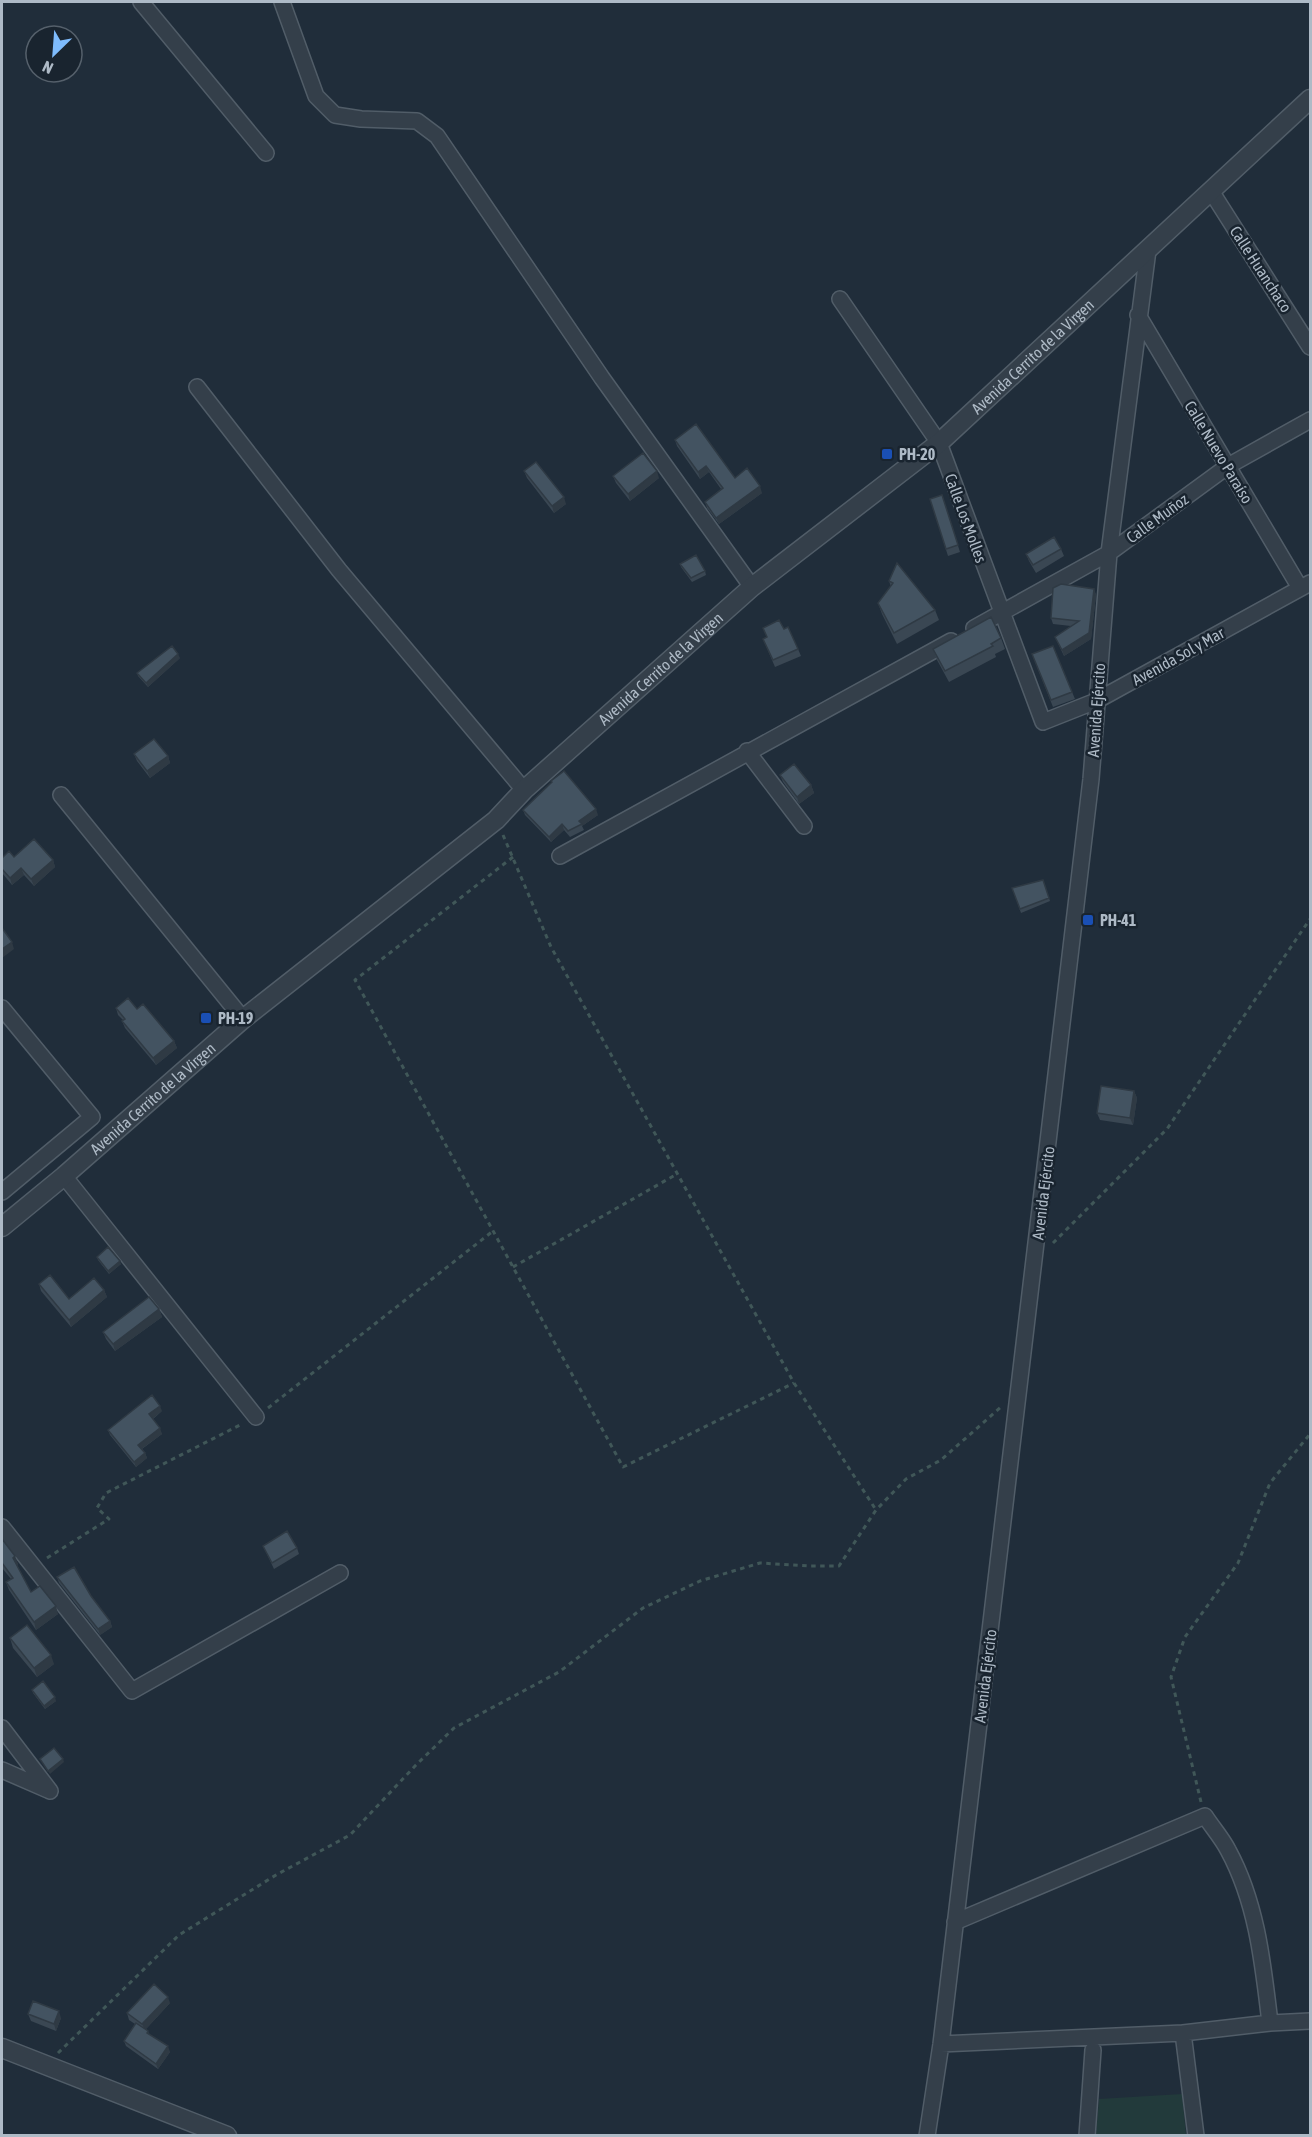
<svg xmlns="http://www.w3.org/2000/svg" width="1312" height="2137" viewBox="0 0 1312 2137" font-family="'Asap Condensed',sans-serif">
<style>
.green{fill:#223a3b}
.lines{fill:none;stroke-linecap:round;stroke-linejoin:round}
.minor-casing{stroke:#515d68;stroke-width:18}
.tertiary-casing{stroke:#515d68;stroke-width:21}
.path{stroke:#405758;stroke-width:3;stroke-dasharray:4.5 4.5;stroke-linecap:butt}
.minor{stroke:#343f4a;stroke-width:15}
.tertiary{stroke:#343f4a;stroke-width:18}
.wall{fill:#3a4753}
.shaded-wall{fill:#2f3a44}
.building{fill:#435361;stroke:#2f3a44;stroke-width:1.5}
.transit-dot{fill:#1a4fb4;stroke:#19242f;stroke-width:2}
.labels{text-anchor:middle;stroke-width:5;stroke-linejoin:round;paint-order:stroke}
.street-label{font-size:16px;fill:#aebac6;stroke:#19242f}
.poi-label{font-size:16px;font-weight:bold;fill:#aebac6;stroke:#19242f;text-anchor:start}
</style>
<rect width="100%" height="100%" fill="#202d3a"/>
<path class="green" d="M1182,2094L1186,2135H1096L1099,2099Z"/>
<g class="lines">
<g class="minor-casing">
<path id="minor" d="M141,2L266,153
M282,2L316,96L335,115L361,119L417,121L437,136L602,378L752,587
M1211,191L1310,347
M840,299L939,443L1043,722L1096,701L1310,583
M1138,315L1300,588
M197,387L339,570L524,790
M974,628L1109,553L1228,466L1310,420
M747,751L804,826
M61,795L243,1019
M560,856L951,641
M2,1008L92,1117L2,1192
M64,1176L256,1417
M2,1527L132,1691L340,1573
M2,1728L50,1791
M2,1770L48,1790
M955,1922L1205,1816C1212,1827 1222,1838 1228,1850C1257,1903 1263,1964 1270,2023
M1183,2033L1196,2136
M941,2044L1183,2033L1270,2023L1310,2021
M927,2136L941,2044L1091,779L1109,553L1148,250
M1087,2136L1093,2050"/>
</g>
<g class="tertiary-casing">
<g id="tertiary">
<path id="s1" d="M2,1227L64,1176L243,1019L496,820L524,790L752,587L939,443L1310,99"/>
<path d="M2,2048L227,2136"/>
</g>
</g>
<path class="path" d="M503,835L551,947L794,1383L876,1510
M513,857L355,980L623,1467L794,1383
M1053,1243L1167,1129L1310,919
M513,1267L677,1174
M268,1408L493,1231
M47,1558L109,1519L97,1508L106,1493L242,1424
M1201,1802L1171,1677L1185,1637L1238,1563L1270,1483L1310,1434
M58,2053L179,1935L276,1875L350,1835L415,1766L454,1728L559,1672L643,1608L700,1581L760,1563L811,1566H839L876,1510L906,1479L941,1460L1001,1407"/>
<use href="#minor" class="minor"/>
<use href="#tertiary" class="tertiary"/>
</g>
<path class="wall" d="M675,440L735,478L762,493L719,524L707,508L705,502L721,489L709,472L700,479L677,446Z
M524,471L566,504L554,513L527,478Z
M613,476L659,478L630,501L616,483Z
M942,495L960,552L948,556L930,499Z
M1061,549L1064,556L1036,573L1029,561L1026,554Z
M680,564L705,571L706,575L692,582L681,567Z
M889,581L935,610L939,620L897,644L882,614L878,603L891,587Z
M1094,589L1096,595L1091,639L1064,656L1055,637L1071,626L1053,624L1051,618Z
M1001,638L1005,649L995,654L996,657L949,682L937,660L933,649Z
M763,639L798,649L801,656L775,667Z
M1053,646L1075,699L1053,707L1032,654Z
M180,658L148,687L138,676L137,673Z
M134,754L168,756L170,763L150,778L137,761Z
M780,775L811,785L814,793L799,804L783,782Z
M523,810L598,815L582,826L584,830L570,837L564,830L551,842L525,815Z
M14,857L53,860L55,867L34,886L24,875L12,885L2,873V858Z
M1043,880L1050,901L1021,913L1012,888Z
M116,1008L137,1009L174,1041L177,1048L156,1065L125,1028L122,1021L123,1020L118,1015Z
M1134,1091L1137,1098L1133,1125L1100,1120L1097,1113Z
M97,1257L121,1264L109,1274L98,1260Z
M39,1284L69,1299L104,1290L107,1297L71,1327L41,1291Z
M159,1309L162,1317L115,1351L106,1339L103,1332Z
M162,1411L153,1419L162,1434L142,1449L145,1453L147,1458L136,1467L110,1435L108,1430Z
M2,1539L18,1564L17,1565L31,1592L58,1614L36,1630L9,1590L6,1582L11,1579L2,1568Z
M263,1546L297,1548L299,1554L274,1569Z
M57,1577L91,1596L110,1621L112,1627L100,1635L59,1583Z
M10,1638L54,1664L37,1677L13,1648Z
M32,1690L56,1701L45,1709L33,1693Z
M170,2003L146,2029L148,2031L149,2034L170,2052L158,2069L126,2046L124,2041L135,2024L129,2020L127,2013Z
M28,2014L61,2018L56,2031L31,2021Z"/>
<path class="shaded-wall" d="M706,466L709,472L700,479L698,472Z
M657,471L659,478L630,501L628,494Z
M760,486L762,493L719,524L716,518Z
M564,497L566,504L554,513L552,506Z
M1094,589L1096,595L1091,639L1064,656L1062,650L1089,633Z
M178,654L180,658L148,687L146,683Z
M168,756L170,763L150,778L147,771Z
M811,785L814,793L799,804L797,797Z
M596,809L598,815L582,826L579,821Z
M562,824L564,830L551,842L549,837Z
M53,860L55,867L34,886L31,879Z
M21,868L24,875L12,885L10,878Z
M12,942L14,949L2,958V949Z
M174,1041L177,1048L156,1065L153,1058Z
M1134,1091L1137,1098L1133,1125L1130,1118Z
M120,1261L121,1264L109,1274L108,1271Z
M104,1290L107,1297L71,1327L69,1320Z
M159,1309L162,1317L115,1351L113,1344Z
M160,1406L162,1411L151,1420L149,1414Z
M160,1428L162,1434L140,1450L138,1445Z
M145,1453L147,1458L136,1467L134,1462Z
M15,1556L18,1564L16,1566L13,1558Z
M56,1606L58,1614L36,1630L34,1622Z
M110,1621L112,1627L100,1635L98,1629Z
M51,1655L54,1664L37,1677L34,1668Z
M55,1697L56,1701L45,1709L44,1706Z
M63,1759L64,1762L50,1774L48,1771Z
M168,1997L170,2003L145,2030L142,2024Z
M59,2011L61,2018L56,2031L54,2024Z
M168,2046L170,2052L158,2069L156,2064Z"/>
<path class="building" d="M696,424L735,478L747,468L760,486L716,518L705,502L723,488L706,466L698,472L675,440Z
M643,453L657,471L628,494L613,476Z
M536,462L564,497L552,506L524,471Z
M942,495L958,545L946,549L930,499Z
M1054,537L1061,549L1033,565L1026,554Z
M696,555L705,571L691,578L680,564Z
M897,563L935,610L894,633L878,603L893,583L889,581Z
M1061,584L1094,589L1089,633L1062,650L1055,637L1079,621L1051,618L1053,588Z
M991,617L1001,638L991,644L993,646L945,671L933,649Z
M779,620L784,629L788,627L798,649L773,660L763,639L767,637L763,628Z
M172,646L178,654L146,683L137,673Z
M1053,646L1072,692L1051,700L1032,654Z
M154,739L168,756L147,771L134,754Z
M794,764L811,785L797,797L780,775Z
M564,771L596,809L579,821L582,824L568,831L562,824L549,837L523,810L552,782L551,781Z
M34,839L53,860L31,879L21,868L10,878L2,869V858L9,851L14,857Z
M1043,880L1049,898L1020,909L1012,888Z
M2,928L12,942L2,949Z
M128,998L137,1009L143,1004L174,1041L153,1058L122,1021L125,1019L116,1008Z
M1101,1086L1134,1091L1130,1118L1097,1113Z
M108,1247L120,1261L108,1271L97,1257Z
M50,1275L69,1299L94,1278L104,1290L69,1320L39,1284Z
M149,1297L159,1309L113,1344L103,1332Z
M152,1395L160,1406L149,1414L160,1428L138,1445L145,1453L134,1462L108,1430Z
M287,1531L297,1548L272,1563L263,1546Z
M2,1539L15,1556L13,1558L31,1592L40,1586L56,1606L34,1622L6,1582L13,1578L2,1563Z
M74,1567L91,1596L110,1621L98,1629L57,1577Z
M27,1625L51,1655L34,1668L10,1638Z
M43,1681L55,1697L44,1706L32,1690Z
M54,1748L63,1759L48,1771L40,1759Z
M154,1984L168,1997L142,2024L127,2013Z
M33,2001L59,2011L54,2024L28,2014Z
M136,2023L148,2031L147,2033L168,2046L156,2064L124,2041Z"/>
<g class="transit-dot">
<rect x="881" y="448" width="12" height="12" rx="3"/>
<rect x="1082" y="914" width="12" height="12" rx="3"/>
<rect x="200" y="1012" width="12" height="12" rx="3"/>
</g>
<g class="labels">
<g class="street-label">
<text transform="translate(1261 269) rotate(57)" y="6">Calle Huanchaco</text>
<text dy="6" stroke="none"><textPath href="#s1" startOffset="1350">Avenida Cerrito de la Virgen</textPath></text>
<text transform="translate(1219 452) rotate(59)" y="6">Calle Nuevo Paraíso</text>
<text transform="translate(966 518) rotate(70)" y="6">Calle Los Molles</text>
<text transform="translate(1157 518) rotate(-36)" y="6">Calle Muñoz</text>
<text transform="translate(1178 656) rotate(-29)" y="6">Avenida Sol y Mar</text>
<text dy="6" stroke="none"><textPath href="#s1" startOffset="864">Avenida Cerrito de la Virgen</textPath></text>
<text transform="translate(1096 710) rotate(-86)" y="6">Avenida Ejército</text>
<text dy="6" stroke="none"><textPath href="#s1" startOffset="198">Avenida Cerrito de la Virgen</textPath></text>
<text transform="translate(1043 1193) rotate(-83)" y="6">Avenida Ejército</text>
<text transform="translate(985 1676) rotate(-83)" y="6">Avenida Ejército</text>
</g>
<g class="poi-label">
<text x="899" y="460">PH-20</text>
<text x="1100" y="926">PH-41</text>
<text x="218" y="1024">PH-19</text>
</g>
</g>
<rect width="1312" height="2137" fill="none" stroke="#aebac6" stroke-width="6"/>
<g transform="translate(54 54) rotate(205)"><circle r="28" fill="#19242f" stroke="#55606b" stroke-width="1.5"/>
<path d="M0-4.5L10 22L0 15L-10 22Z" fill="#7ebbfc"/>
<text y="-9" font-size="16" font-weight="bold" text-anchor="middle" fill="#aebac6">N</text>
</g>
</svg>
